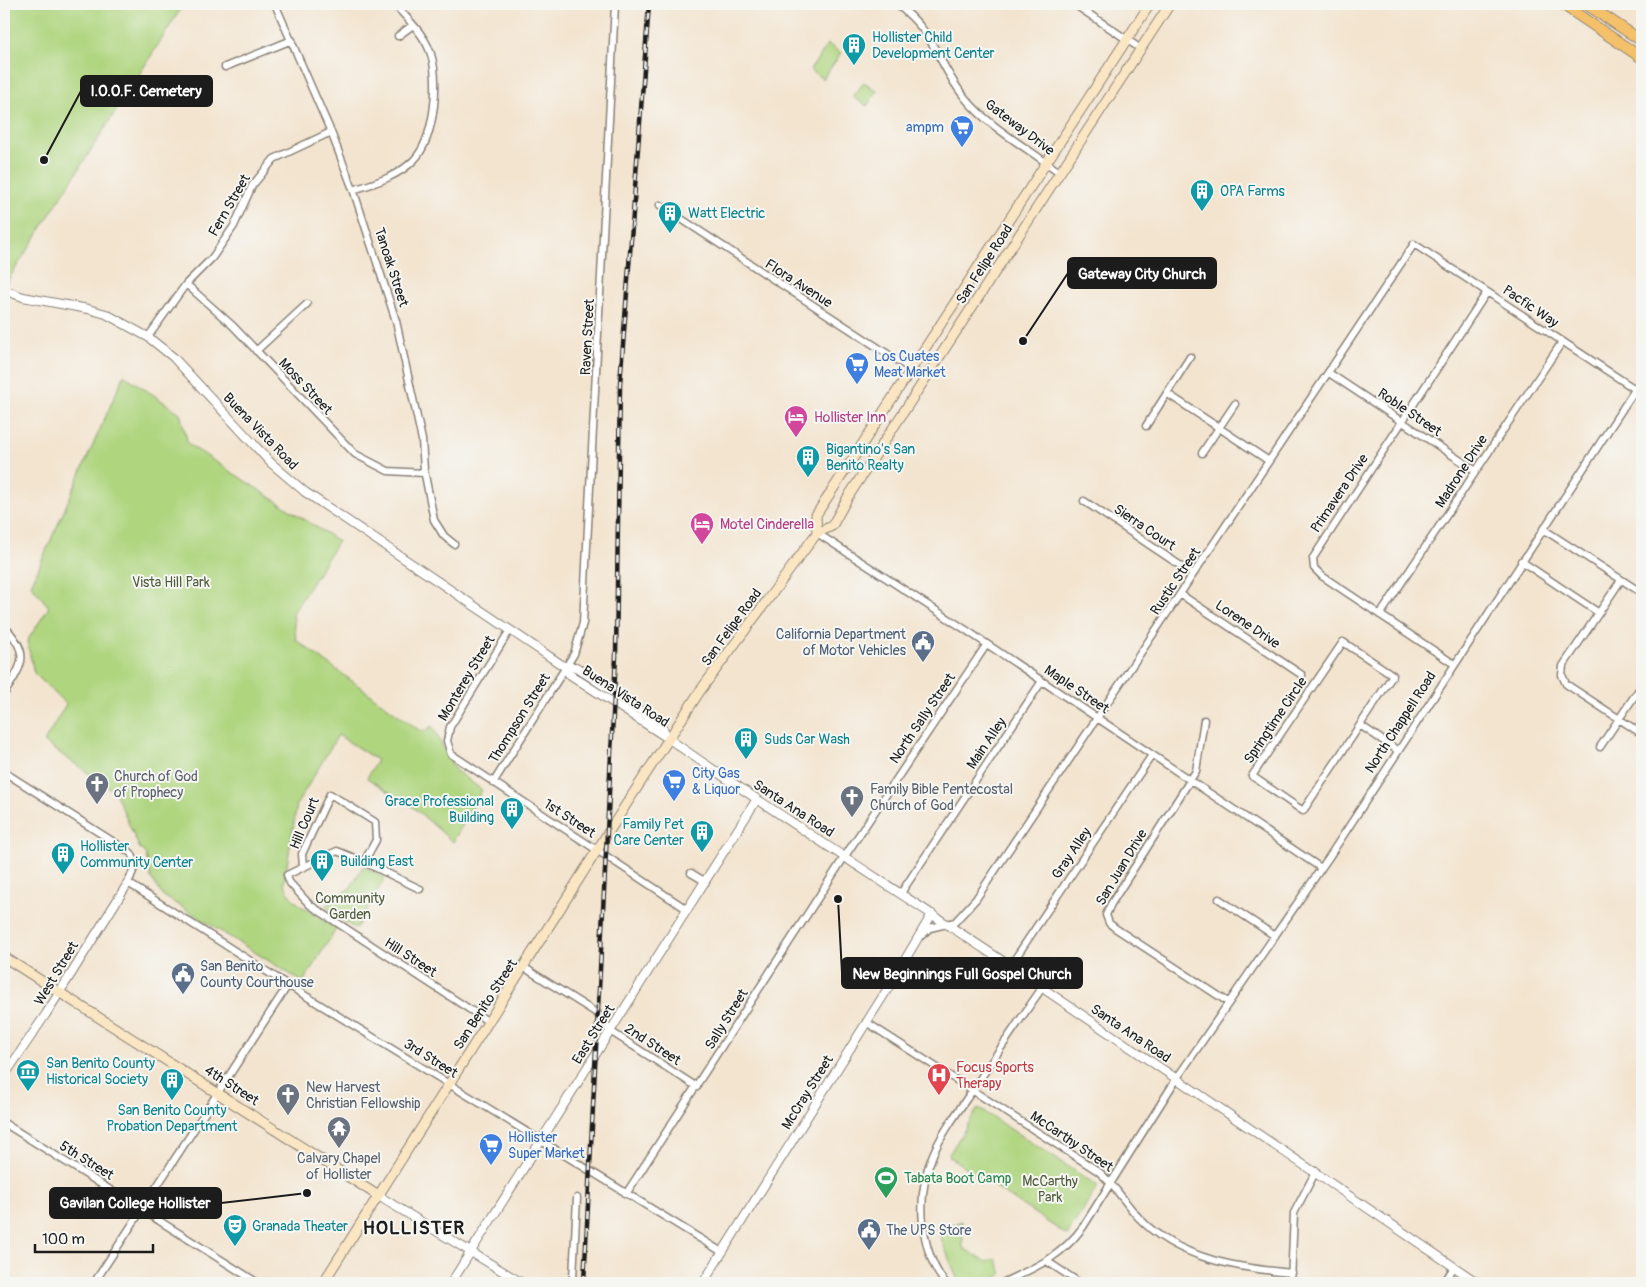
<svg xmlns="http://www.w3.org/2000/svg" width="1646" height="1287" viewBox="0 0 1646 1287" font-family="Pangolin,sans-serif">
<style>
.green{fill:#afd57f;stroke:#66784e}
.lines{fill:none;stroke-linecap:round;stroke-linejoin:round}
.minor-casing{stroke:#888076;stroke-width:9}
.tertiary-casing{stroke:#888076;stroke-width:10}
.secondary-casing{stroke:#888076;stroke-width:11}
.primary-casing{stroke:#888076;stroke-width:12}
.minor{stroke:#fff;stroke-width:6}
.tertiary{stroke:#fff;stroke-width:8}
.secondary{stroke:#fbe6c4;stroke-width:9}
.primary{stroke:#f4c16b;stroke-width:10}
.rail-casing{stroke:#1c1c1c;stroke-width:4.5}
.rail{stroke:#f6f6f2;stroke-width:2.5;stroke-dasharray:8;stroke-linecap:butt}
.labels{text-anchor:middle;stroke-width:4;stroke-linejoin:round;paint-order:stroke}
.culture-label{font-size:14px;fill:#0d838f;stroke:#f6f6f2;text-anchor:start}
.shop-label{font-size:14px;fill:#366cbe;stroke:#f6f6f2;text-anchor:start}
.street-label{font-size:14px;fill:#1c1c1c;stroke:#f6f6f2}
.hotel-label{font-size:14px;fill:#b23c85;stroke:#f6f6f2;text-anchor:start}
.park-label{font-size:14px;fill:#4f5d3f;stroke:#f6f6f2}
.service-label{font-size:14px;fill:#4e5e75;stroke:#f6f6f2;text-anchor:start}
.worship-label{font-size:14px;fill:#5b616d;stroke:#f6f6f2;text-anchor:start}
.health-label{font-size:14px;fill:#be3a42;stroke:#f6f6f2;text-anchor:start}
.leisure-label{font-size:14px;fill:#27864d;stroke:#f6f6f2;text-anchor:start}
.district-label{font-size:19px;font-weight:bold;letter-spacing:1px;fill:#1c1c1c;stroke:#f6f6f2}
.leader{fill:none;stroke:#1c1c1c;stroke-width:2}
.callout-dot{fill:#1c1c1c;stroke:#f6f6f2;stroke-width:2}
.callout{fill:#1c1c1c;stroke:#1c1c1c;stroke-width:2}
.callout-label{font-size:15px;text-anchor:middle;font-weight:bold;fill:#fff}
</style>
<rect width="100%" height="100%" fill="#f6f6f2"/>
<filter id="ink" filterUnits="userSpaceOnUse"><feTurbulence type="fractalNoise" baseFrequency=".02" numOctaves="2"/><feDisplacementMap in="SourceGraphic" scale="10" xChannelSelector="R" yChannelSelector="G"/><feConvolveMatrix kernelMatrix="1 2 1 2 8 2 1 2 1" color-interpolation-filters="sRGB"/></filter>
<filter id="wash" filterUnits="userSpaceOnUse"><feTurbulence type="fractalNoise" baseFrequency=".0096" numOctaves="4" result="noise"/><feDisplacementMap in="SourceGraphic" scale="20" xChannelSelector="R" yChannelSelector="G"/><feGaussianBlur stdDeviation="1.12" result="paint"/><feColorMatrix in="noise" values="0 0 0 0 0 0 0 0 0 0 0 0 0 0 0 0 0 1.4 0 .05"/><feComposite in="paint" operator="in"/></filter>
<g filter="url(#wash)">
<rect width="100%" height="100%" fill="#f3e4cf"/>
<path class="green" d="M6,4H184L5,285L4,7Z
M828,44L841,53L823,79L810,70Z
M864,82L877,91L867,106L853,97Z
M124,375L180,413L188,444L338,541L293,613L296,640L419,730L425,731L432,726L455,770L482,790L453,842L414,808L367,778L377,760L338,735L297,804L284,883L290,896L300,905L336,929L303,982L162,895L151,878L146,855L139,847L115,792L44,742L66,704L34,673L27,641L49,607L31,585Z
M363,866L385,878L356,929L331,913L326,905L351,887Z
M978,1108L1098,1186L1067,1235L948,1156Z
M962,1221L963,1248L987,1262L996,1258L1002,1274L987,1283H961L957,1278L937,1229Z"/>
</g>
<g filter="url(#ink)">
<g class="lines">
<g class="minor-casing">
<path id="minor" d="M275,4L331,132L354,192L396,321L422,440L424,470L434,520L444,536L454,544
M896,4C937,33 937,65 966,99C991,129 1030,149 1060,173
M1074,4L1141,49
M398,36L413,25
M225,67L292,40
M353,190C375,183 397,177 414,160C435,138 441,76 429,49C422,32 406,17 394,4
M660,205L926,379
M186,284L233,326L355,454L388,471L424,473
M148,337L186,284L212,258L234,226L252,186L274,159L331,132
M256,351L307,304
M1329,373L1476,471
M1168,394L1269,461
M1146,426L1190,357
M1202,453L1235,404
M1084,501L1193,574
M1543,529L1642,593
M817,533L966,630L1321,868
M1521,561L1599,613
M1619,583L1563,666L1562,675L1566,684L1642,734
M1180,594L1302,675
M1380,615L1562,342
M4,626C31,654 23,664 4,694
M510,630L450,727L447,741L451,754L688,910
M1454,664L1322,576L1314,568L1313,558L1487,292
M1204,720L1196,771L1111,904L1106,915L1109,923L1115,928L1228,1002
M1360,725L1303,811L1252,776L1343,642L1393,675L1360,725L1397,750
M1600,747L1642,685
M4,772L131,853L136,864L128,883L288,985L722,1252
M493,783L574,654L583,623L615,4
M364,862L337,851L287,875L289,882L310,905L489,1022
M303,867L302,854L330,794L375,822L376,840L364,862L420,889
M691,873L706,882
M901,893L1042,681
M1219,899L1275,936
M920,937L930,928L955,922L976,899L1414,244L1635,389
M1010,966L1152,755
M525,968L598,1014L610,1031L697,1087
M866,1022L1098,1171C1115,1185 1124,1202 1139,1218C1178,1259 1238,1268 1292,1273
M4,1123L258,1283
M626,1194L845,856L987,644
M1048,1262L1080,1283
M94,1283L288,985
M570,1283L573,1278L577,1198
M945,1283C932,1266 925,1244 923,1223C917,1160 947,1129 980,1079C1000,1049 1021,1018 1042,988
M1002,1283C1036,1267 1060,1258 1083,1227L1177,1078L1329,857L1642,379
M1291,1283L1294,1213L1316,1171
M1444,1283L1454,1267"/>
</g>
<g class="tertiary-casing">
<path id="tertiary" d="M4,290L23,297L88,309L106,314L148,337L173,357L271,463L305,492L565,667L569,674L669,739L660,724L576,667H565
M669,739C780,817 895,889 1007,964C1165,1070 1321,1178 1478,1283
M4,1076L46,1014L128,883
M377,1195L522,1283
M451,1283L757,799
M703,1283L890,985L932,914"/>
</g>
<g class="secondary-casing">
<path id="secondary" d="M817,533L816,515L1150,4
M4,957L377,1195
M323,1283L627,803L700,691L817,533L832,526L848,497L1170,4"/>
</g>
<g class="primary-casing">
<path id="primary" d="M1562,4L1642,58
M1586,4L1642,41"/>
</g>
<use href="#minor" class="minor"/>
<use href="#tertiary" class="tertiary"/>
<use href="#secondary" class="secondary"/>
<use href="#primary" class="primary"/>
<g class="rail-casing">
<path id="rail" d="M584,1283L616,656L620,384L649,4"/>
</g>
<use href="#rail" class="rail"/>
</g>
</g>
<defs>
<g id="building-pin" transform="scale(1.25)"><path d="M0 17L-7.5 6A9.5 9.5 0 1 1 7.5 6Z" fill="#0f9aa8" stroke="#f6f6f2"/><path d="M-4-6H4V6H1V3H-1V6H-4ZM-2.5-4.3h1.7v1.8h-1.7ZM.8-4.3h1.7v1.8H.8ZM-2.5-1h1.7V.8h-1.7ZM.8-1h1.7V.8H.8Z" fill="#fff"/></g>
<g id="supermarket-pin" transform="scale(1.25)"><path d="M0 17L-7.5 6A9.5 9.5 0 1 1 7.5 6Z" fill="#3f7fe0" stroke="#f6f6f2"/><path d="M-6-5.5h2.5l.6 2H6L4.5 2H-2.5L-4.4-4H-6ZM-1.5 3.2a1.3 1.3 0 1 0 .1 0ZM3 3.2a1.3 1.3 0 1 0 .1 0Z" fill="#fff"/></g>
<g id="hotel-pin" transform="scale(1.25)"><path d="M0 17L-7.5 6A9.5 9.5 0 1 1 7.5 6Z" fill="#d1479c" stroke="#f6f6f2"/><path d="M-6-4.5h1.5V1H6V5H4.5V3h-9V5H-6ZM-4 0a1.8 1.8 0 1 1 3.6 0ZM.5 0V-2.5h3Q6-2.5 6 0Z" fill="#fff"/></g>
<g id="civic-pin" transform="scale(1.25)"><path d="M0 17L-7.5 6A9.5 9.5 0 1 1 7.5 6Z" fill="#5c6f8a" stroke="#f6f6f2"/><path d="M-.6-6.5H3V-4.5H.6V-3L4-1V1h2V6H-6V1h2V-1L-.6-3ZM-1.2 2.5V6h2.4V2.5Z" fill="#fff"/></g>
<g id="church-pin" transform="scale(1.25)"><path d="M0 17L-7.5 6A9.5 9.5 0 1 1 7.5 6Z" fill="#6b7280" stroke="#f6f6f2"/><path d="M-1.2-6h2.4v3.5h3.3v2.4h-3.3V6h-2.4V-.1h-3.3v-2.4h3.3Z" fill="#fff"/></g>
<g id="museum-pin" transform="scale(1.25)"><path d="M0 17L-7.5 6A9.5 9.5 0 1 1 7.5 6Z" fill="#0f9aa8" stroke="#f6f6f2"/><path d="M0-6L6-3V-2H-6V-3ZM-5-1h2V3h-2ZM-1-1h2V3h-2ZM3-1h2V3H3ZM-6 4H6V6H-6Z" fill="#fff"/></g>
<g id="hospital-pin" transform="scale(1.25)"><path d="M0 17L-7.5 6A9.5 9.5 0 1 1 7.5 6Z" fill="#e0444e" stroke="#f6f6f2"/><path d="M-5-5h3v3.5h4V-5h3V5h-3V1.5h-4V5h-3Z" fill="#fff"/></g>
<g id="temple-pin" transform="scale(1.25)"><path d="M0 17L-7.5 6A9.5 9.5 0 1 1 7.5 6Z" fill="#6b7280" stroke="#f6f6f2"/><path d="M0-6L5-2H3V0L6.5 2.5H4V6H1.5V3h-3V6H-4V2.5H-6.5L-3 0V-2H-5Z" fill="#fff"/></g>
<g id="stadium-pin" transform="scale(1.25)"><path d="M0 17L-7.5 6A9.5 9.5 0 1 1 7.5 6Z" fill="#2e9e5b" stroke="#f6f6f2"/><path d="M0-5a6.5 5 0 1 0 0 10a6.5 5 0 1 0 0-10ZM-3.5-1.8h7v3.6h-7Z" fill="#fff"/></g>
<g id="theatre-pin" transform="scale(1.25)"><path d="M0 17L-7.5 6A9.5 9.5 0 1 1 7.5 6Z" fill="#0f9aa8" stroke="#f6f6f2"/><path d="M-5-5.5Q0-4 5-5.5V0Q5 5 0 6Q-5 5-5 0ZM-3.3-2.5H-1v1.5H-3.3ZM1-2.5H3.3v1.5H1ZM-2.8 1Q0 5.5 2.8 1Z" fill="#fff"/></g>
</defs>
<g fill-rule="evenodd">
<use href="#building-pin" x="854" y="45"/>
<use href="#supermarket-pin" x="962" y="127"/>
<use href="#building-pin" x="1202" y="191"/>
<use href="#building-pin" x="670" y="213"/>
<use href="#supermarket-pin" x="857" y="364"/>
<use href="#hotel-pin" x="796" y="417"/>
<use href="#building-pin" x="808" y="457"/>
<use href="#hotel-pin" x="702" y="524"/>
<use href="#civic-pin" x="923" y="642"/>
<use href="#building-pin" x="746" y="739"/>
<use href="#supermarket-pin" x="674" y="781"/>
<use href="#church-pin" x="97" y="784"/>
<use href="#church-pin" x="852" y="797"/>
<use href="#building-pin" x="512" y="809"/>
<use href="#building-pin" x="702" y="832"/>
<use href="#building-pin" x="63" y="854"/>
<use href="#building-pin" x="322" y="861"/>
<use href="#civic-pin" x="183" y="974"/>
<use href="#museum-pin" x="28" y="1071"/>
<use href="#hospital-pin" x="939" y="1075"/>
<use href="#building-pin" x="172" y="1080"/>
<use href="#church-pin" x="288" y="1095"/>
<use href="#temple-pin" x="339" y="1128"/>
<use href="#supermarket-pin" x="491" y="1145"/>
<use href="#stadium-pin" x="886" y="1178"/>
<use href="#theatre-pin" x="235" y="1226"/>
<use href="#civic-pin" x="869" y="1230"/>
</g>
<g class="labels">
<g class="culture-label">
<text x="872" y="42">Hollister Child<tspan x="872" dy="16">Development Center</tspan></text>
<text x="1220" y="196">OPA Farms</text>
<text x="688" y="218">Watt Electric</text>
<text x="826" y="454">Bigantino's San<tspan x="826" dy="16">Benito Realty</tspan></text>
<text x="764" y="744">Suds Car Wash</text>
<text x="494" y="806" text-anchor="end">Grace Professional<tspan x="494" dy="16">Building</tspan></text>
<text x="684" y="829" text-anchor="end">Family Pet<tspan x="684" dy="16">Care Center</tspan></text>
<text x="80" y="851">Hollister<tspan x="80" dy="16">Community Center</tspan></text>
<text x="340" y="866">Building East</text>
<text x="46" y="1068">San Benito County<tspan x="46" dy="16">Historical Society</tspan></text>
<text x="172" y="1115" text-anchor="middle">San Benito County<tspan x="172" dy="16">Probation Department</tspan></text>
<text x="252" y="1231">Granada Theater</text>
</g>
<g class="shop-label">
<text x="944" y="132" text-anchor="end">ampm</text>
<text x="874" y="361">Los Cuates<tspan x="874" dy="16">Meat Market</tspan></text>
<text x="692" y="778">City Gas<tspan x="692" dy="16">&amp; Liquor</tspan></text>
<text x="508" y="1142">Hollister<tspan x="508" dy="16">Super Market</tspan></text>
</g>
<g class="street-label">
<text transform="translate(1020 127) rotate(37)" y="5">Gateway Drive</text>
<text transform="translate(229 205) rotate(-60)" y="5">Fern Street</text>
<text transform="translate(984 264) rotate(-57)" y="5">San Felipe Road</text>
<text transform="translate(392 267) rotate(72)" y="5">Tanoak Street</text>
<text transform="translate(799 283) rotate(33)" y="5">Flora Avenue</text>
<text transform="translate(1531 306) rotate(34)" y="5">Pacfic Way</text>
<text transform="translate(587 337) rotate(-87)" y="5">Raven Street</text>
<text transform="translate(306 386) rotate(47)" y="5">Moss Street</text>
<text transform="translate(1410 412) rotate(34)" y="5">Roble Street</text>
<text transform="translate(261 431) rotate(46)" y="5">Buena Vista Road</text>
<text transform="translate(1461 471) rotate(-57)" y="5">Madrone Drive</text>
<text transform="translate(1339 493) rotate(-56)" y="5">Primavera Drive</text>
<text transform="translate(1145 527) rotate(34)" y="5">Sierra Court</text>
<text transform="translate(1175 581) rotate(-56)" y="5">Rustic Street</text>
<text transform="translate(1248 624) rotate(34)" y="5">Lorene Drive</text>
<text transform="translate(731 627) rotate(-54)" y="5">San Felipe Road</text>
<text transform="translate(466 678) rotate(-59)" y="5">Monterey Street</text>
<text transform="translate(1077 689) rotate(34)" y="5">Maple Street</text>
<text transform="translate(626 696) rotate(33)" y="5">Buena Vista Road</text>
<text transform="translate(519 718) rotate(-58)" y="5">Thompson Street</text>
<text transform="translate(922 718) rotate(-56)" y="5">North Sally Street</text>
<text transform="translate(1275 720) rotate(-56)" y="5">Springtime Circle</text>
<text transform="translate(1400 722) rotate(-57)" y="5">North Chappell Road</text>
<text transform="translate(986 743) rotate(-56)" y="5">Main Alley</text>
<text transform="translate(794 808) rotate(33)" y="5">Santa Ana Road</text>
<text transform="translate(570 818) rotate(33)" y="5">1st Street</text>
<text transform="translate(304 823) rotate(-67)" y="5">Hill Court</text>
<text transform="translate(1071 853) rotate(-56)" y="5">Gray Alley</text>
<text transform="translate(1121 867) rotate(-59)" y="5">San Juan Drive</text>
<text transform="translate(411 957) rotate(33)" y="5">Hill Street</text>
<text transform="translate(56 973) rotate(-59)" y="5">West Street</text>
<text transform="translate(485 1004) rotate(-57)" y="5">San Benito Street</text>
<text transform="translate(726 1019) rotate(-58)" y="5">Sally Street</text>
<text transform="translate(1131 1033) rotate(34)" y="5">Santa Ana Road</text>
<text transform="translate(593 1034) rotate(-58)" y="5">East Street</text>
<text transform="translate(653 1044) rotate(33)" y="5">2nd Street</text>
<text transform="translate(431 1058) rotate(32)" y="5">3rd Street</text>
<text transform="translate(232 1085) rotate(33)" y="5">4th Street</text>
<text transform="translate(807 1092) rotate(-58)" y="5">McCray Street</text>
<text transform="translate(1072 1141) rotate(34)" y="5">McCarthy Street</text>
<text transform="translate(87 1160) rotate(32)" y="5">5th Street</text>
</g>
<g class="hotel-label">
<text x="814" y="422">Hollister Inn</text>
<text x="720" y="529">Motel Cinderella</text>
</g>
<g class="park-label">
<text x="171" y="587">Vista Hill Park</text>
<text x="350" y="903">Community<tspan x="350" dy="16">Garden</tspan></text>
<text x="1050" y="1186">McCarthy<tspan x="1050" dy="16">Park</tspan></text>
</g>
<g class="service-label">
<text x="906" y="639" text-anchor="end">California Department<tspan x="906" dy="16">of Motor Vehicles</tspan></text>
<text x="200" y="971">San Benito<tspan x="200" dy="16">County Courthouse</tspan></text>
<text x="886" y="1235">The UPS Store</text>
</g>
<g class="worship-label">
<text x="114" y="781">Church of God<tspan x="114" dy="16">of Prophecy</tspan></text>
<text x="870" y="794">Family Bible Pentecostal<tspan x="870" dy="16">Church of God</tspan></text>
<text x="306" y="1092">New Harvest<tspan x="306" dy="16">Christian Fellowship</tspan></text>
<text x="339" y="1163" text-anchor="middle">Calvary Chapel<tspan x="339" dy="16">of Hollister</tspan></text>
</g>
<g class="health-label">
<text x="956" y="1072">Focus Sports<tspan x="956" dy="16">Therapy</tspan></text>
</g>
<g class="leisure-label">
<text x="904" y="1183">Tabata Boot Camp</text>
</g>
<g class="district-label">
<text x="414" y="1234">HOLLISTER</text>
</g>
</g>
<path class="leader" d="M44 160L81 91M1023 341L1068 273M838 899L842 973M307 1193L221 1203"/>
<g class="callout-dot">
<circle cx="44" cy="160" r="5"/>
<circle cx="1023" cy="341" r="5"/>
<circle cx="838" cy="899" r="5"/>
<circle cx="307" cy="1193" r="5"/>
</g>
<g class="callout">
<rect x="81" y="76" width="131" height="30" rx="5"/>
<rect x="1068" y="258" width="148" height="30" rx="5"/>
<rect x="842" y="958" width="240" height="30" rx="5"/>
<rect x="50" y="1188" width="171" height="30" rx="5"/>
</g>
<g class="callout-label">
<text x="146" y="96">I.O.O.F. Cemetery</text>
<text x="1142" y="279">Gateway City Church</text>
<text x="962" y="979">New Beginnings Full Gospel Church</text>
<text x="135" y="1208">Gavilan College Hollister</text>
</g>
<rect width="1646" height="1287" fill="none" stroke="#f6f6f2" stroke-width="20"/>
<path d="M35 1244v8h118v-8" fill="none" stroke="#1c1c1c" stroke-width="2.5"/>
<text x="42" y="1244" font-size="15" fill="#1c1c1c" stroke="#f6f6f2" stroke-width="4" paint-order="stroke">100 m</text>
</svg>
